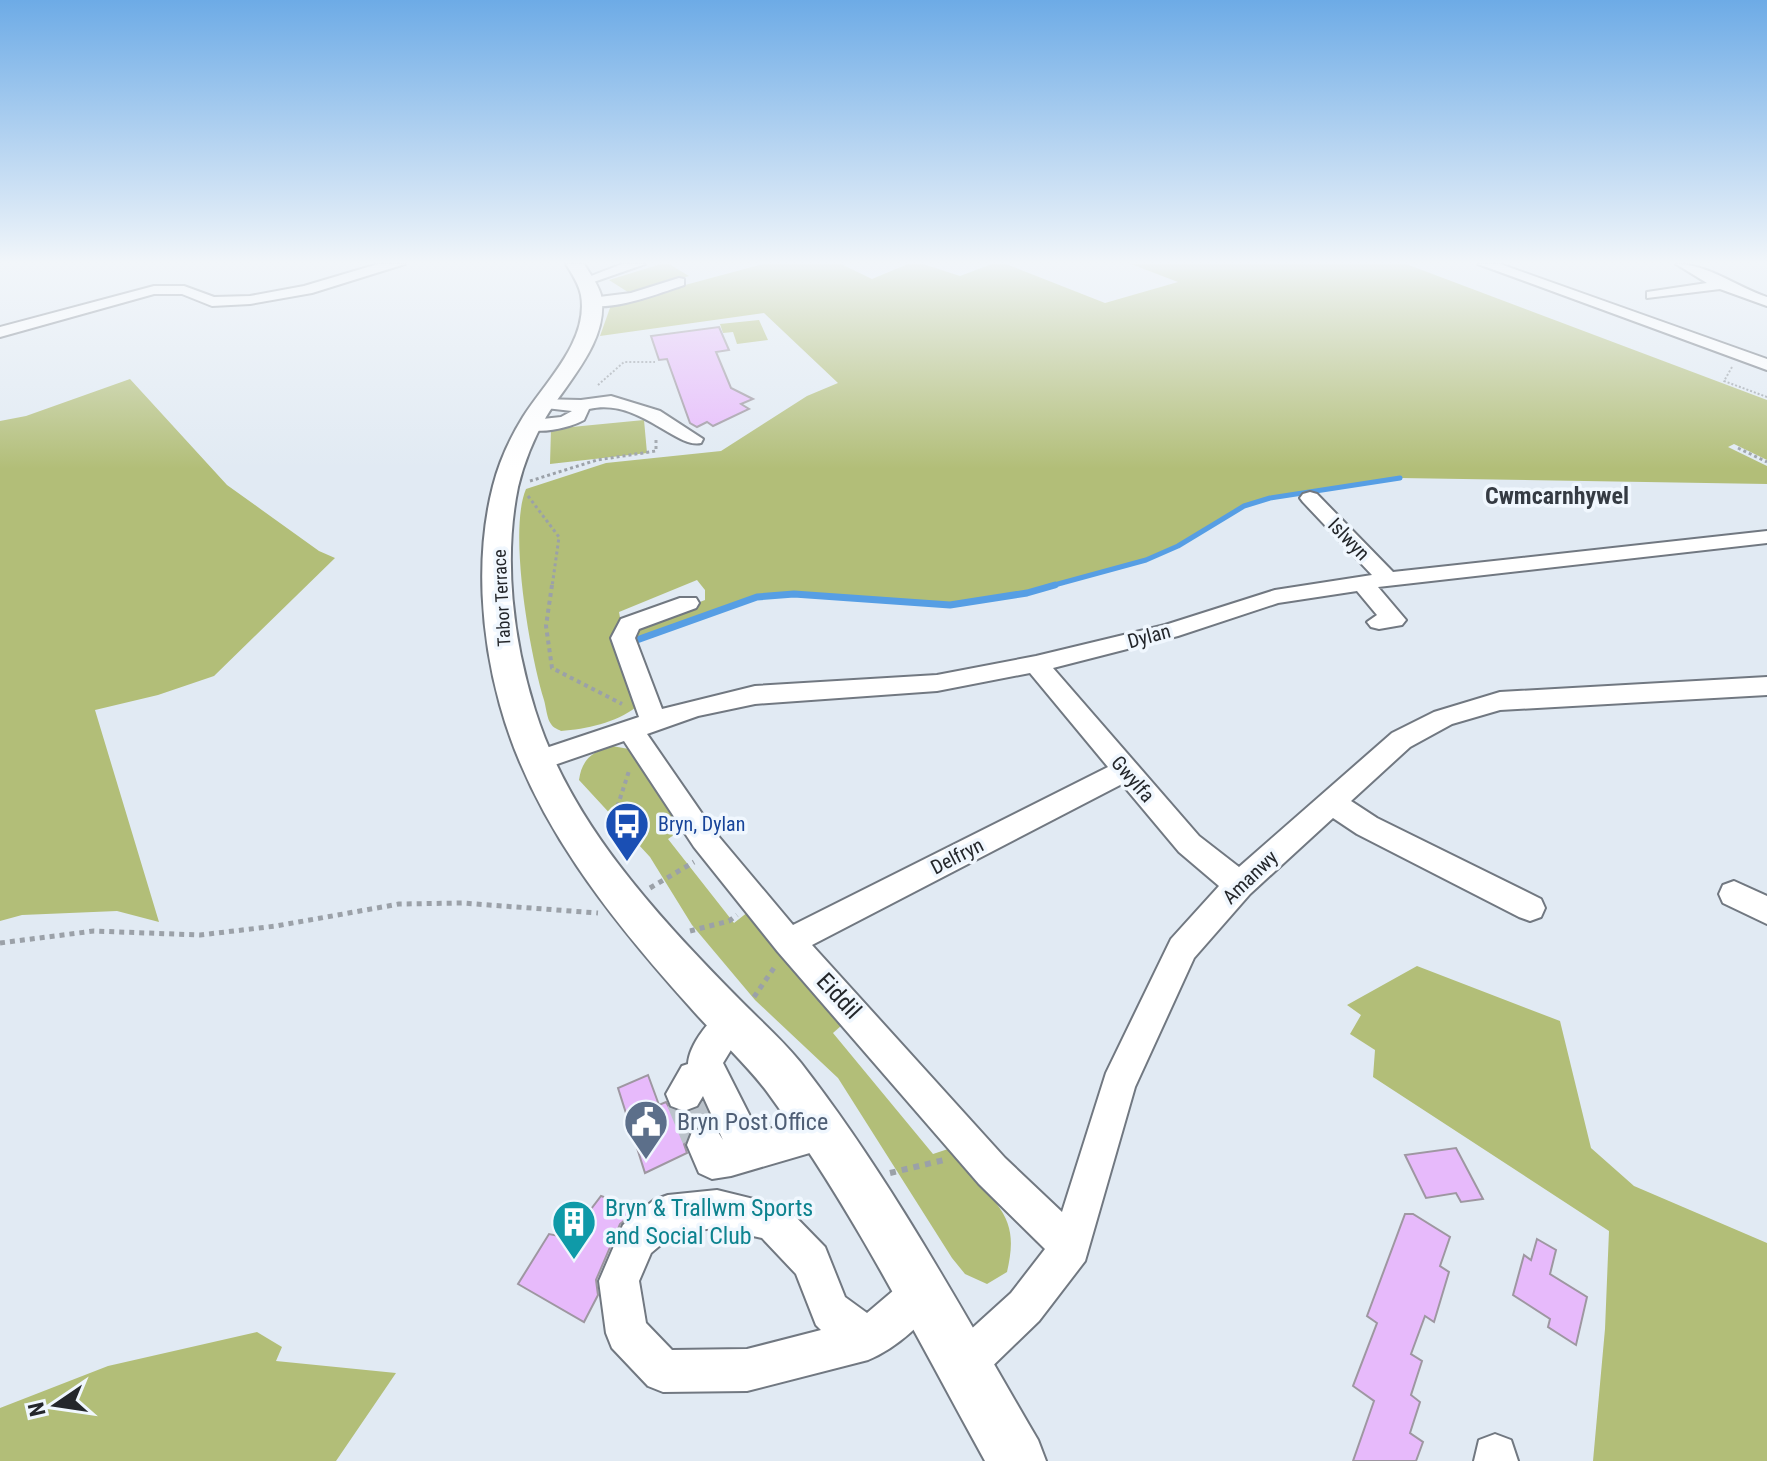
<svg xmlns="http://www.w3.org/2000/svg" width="1767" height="1461" viewBox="0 0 1767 1461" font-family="'Roboto Condensed',sans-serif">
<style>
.green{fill:#b2be78}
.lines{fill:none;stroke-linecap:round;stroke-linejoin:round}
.stream-far1{stroke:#569ee4;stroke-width:5}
.stream{stroke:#569ee4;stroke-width:7}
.building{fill:#e7bafb;stroke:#9e97a1;stroke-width:2}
.minor-tunnel-far1{stroke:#bbc3cb;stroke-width:32;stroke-dasharray:32 16;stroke-linecap:butt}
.minor-tunnel{stroke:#bbc3cb;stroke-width:40;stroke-dasharray:40 20;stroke-linecap:butt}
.minor-casing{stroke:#717881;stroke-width:4}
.major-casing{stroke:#717881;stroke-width:4}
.path-far4{stroke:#9ba1a8;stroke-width:2;stroke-dasharray:2 2;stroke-linecap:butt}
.path-far3{stroke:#9ba1a8;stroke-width:3;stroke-dasharray:3 3;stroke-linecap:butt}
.path-far2{stroke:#9ba1a8;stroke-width:4;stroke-dasharray:4 4;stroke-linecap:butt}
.path-far1{stroke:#9ba1a8;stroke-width:5;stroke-dasharray:5 5;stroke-linecap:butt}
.path{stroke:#9ba1a8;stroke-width:6;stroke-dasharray:6 6;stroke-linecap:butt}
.minor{fill:#fff;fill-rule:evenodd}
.major{fill:#fff;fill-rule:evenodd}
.labels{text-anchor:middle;stroke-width:7;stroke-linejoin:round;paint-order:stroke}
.far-street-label{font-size:18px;fill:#24272b;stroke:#f0f7fe}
.street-label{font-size:20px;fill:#24272b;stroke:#f0f7fe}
.transit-label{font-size:20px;fill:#164399;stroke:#f0f7fe;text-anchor:start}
.far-district-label{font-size:24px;font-weight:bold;fill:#353b43;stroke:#f0f7fe}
.near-street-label{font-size:24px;fill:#24272b;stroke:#f0f7fe}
.near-service-label{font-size:24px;fill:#4e5e75;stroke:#f0f7fe;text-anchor:start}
.near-culture-label{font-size:24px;fill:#0d838f;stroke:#f0f7fe;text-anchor:start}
</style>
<rect width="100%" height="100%" fill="#e1eaf3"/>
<path class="green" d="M661,264H669L689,276L631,294L609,280Z
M763,264H841L872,279L908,264H923L960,276L992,264H1006L1105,303L1178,282L1131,264H1406L1767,400V460L1734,444L1728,447L1767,466V484L1400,478L1270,498L1244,505L1178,546L1146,560L1027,593L950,605L794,594L757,597L630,642L633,628L705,600V590L697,580L619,612L636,707C616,723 586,729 561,731C558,729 553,728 551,724C547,719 546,707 544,700C530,655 508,531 526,489L606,463L721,451L807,396L838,383L764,313L600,336L611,305Z
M759,320L768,340L737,344L733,332L723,333L720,324Z
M130,379L227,485L319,551L335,558L214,676L158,695L95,710L159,922L117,911L22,915L0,921V421L26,416Z
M644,420L647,453L550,464L551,429Z
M612,746L629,749L681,830L668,839L734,923L753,908L842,1025L833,1033L933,1154L960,1145L1004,1195L996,1203C1014,1226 1013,1245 1007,1272L987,1284L965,1274L952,1258L838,1078L755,1000L692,925L650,857L579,780C582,759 592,752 612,746Z
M1417,966L1560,1021L1591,1148L1634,1186L1767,1243V1461H1593L1605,1329L1609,1231L1373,1077L1375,1050L1350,1034L1361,1015L1347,1005Z
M257,1332L282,1347L276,1361L396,1373L336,1461H0V1408L108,1366Z"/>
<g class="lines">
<path class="stream-far1" d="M1047,587L1146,560L1178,546L1244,506L1270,498L1400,478"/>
<path class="stream" d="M634,641L757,597L794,594L950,605L1027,593L1055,585"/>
</g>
<path class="building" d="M719,327L729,350L716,352L731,388L753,399L741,404L749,409L713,426L707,422L697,427L690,423L667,359L659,360L651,336Z
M648,1075L659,1105L666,1102L670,1109L685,1114L698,1109L703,1102L714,1127L704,1124L691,1129L684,1144L687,1153L645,1173L618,1088Z
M1456,1148L1483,1199L1461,1202L1456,1193L1426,1198L1405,1155Z
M601,1196L638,1209L620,1224L596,1280L598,1295L584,1322L518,1284L549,1234L569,1238Z
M1405,1214H1413L1450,1237L1440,1266L1449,1272L1434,1322L1425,1316L1411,1354L1422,1361L1411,1395L1420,1402L1410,1433L1423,1442L1416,1461H1353L1374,1401L1353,1386L1377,1323L1367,1316Z
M1537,1239L1556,1250L1550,1274L1587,1297L1576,1345L1548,1327L1550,1319L1513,1295L1524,1255L1531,1260Z"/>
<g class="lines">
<path class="minor-tunnel-far1" d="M684,1094L687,1101"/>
<path class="minor-tunnel" d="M686,1099L705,1145"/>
<g class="minor-casing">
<path id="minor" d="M378,264H405L312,293L250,304L212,306L182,294H154L0,337V327L154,286H184L214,297L250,296L304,286Z
M622,264H645L585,285L578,281Z
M1478,264H1500L1767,359V370Z
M1676,264C1708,264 1737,287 1767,297V306L1720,289L1647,298V292L1707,283Z
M679,278L684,279V285C663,292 601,316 584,302L591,298L631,293Z
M611,396L660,411L703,439L701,443C676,449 638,397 589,409L584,420C569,428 534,437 521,425L524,421L561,417L572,411L537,407L534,403L537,399L581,400Z
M1310,492L1317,494L1393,572L1767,531V543L1378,587L1406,620L1402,625L1379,629L1371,627L1367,622L1377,615L1357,591L1278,603L1178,636L1053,668L1199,836L1239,867L1392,733L1434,712L1500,692L1767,677V695L1500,710L1452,724L1410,747L1351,801L1377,818L1541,899L1545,908L1541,917L1530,921L1519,917L1357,834L1333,818L1250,894L1194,958L1135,1087L1085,1261L1039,1321L977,1381L962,1387L947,1381L941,1366L947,1351L1011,1293L1045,1249L979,1184L778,952L694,847L624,741L537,771L528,768L524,761L528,754L639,717L611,638L621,619L680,598H696L699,603L696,608L639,629L635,638L662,709L755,686L937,675L1036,656L1165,625L1275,590L1372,575L1303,502L1300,498L1303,494ZM1030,673L1108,767L793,925L714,831L647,734L698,716L755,704L937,691ZM1122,784L1179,852L1219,886L1171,939L1106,1073L1062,1212L1005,1158L812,945Z
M1734,881L1767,896V924L1723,903L1719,894L1723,885Z
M731,1006L743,1011L748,1022L723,1063L758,1132L824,1114L837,1119L842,1132L837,1145L731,1176L712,1179L699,1173L687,1145L692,1132L705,1127L718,1132L723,1140L703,1096L697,1106L684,1111L671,1106L666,1094L682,1066L688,1064C689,1044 713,1013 731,1006Z
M717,1190L786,1207L825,1247L845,1297L867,1313L907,1279L921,1273L935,1279L941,1293C930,1320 895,1349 868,1360L747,1391L663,1392L648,1386L612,1348L606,1333L599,1281L623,1225L654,1200L668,1195ZM717,1228L762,1238L796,1274L816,1325L821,1330L747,1349L672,1350L646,1323L639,1281L651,1253L676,1232Z
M1495,1434L1511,1440L1518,1461H1474L1479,1440Z"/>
</g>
<g class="major-casing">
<path id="major" d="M566,264H584C590,274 598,284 601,295C610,340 567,382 546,417C534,438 524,462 518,487C503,560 513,640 535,710C570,822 654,912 734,994C756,1017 781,1038 801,1063C892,1180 963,1312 1038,1440L1046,1461H985C916,1336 852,1208 768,1093C745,1062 714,1035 689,1006C610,918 532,821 500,705C481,636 475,556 493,486C499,462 510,438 523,417C545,382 589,341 581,295C579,284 572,274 566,264Z"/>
</g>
<path class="path-far4" d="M1732,367L1724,381L1767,397
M598,385L624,362H655"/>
<path class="path-far3" d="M1738,448L1767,462
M530,481L597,460L656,451V438
M528,496L559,537L552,587"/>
<path class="path-far2" d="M552,585L546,626L552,668L622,704
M615,814L629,771"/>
<path class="path-far1" d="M606,829L612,825L616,812
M650,888L694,862
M690,931L729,921L737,915
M0,943L94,931L200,935L276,926L399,904L462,903L598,913
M754,997L776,965"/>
<path class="path" d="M890,1173L944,1160"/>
<use href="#minor" class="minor"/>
<use href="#major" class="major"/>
</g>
<linearGradient id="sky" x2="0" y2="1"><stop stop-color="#6dabe6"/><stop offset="0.56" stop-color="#f2f6fa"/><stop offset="1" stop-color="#f2f6fa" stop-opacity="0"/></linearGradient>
<rect width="1767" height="469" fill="url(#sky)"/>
<defs>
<g id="bus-pin" transform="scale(2.3)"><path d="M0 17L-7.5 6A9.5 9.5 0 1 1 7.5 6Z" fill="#1a4fb4" stroke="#f0f7fe"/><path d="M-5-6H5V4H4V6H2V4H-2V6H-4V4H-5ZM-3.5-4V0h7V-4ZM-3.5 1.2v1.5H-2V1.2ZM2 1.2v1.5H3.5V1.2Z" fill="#fff"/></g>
<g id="civic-pin" transform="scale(2.3)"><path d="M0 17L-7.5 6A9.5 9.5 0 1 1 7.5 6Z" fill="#5c6f8a" stroke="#f0f7fe"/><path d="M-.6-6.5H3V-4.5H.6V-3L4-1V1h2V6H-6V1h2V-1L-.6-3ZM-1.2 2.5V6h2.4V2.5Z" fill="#fff"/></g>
<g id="building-pin" transform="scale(2.3)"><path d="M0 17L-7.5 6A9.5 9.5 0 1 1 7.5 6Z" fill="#0f9aa8" stroke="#f0f7fe"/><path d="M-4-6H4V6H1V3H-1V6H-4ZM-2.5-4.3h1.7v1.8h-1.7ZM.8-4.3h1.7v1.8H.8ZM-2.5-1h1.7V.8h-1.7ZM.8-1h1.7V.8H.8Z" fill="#fff"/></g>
</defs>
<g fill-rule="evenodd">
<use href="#bus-pin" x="627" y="824"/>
<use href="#civic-pin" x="646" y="1122"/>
<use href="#building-pin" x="574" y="1222"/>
</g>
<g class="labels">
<g class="far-street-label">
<text transform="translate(502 598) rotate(-93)" y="6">Tabor Terrace</text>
</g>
<g class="street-label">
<text transform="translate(1349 539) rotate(46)" y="7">Islwyn</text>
<text transform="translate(1149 636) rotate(-15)" y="7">Dylan</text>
<text transform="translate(1133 779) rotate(49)" y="7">Gwylfa</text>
<text transform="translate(957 856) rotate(-27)" y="7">Delfryn</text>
<text transform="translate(1250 877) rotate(-44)" y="7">Amanwy</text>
</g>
<g class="transit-label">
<text x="658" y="831">Bryn, Dylan</text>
</g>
<g class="far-district-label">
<text x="1557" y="504">Cwmcarnhywel</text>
</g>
<g class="near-street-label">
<text transform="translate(839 996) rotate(47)" y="8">Eiddil</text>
</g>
<g class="near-service-label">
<text x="677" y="1130">Bryn Post Office</text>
</g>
<g class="near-culture-label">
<text x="605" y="1216">Bryn &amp; Trallwm Sports<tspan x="605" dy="28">and Social Club</tspan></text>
</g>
</g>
<g transform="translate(56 1405) rotate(257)" stroke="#f0f7fe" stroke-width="6" paint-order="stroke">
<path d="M0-6L14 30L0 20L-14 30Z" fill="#24272b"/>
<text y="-12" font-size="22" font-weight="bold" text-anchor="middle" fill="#24272b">N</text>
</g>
</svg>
